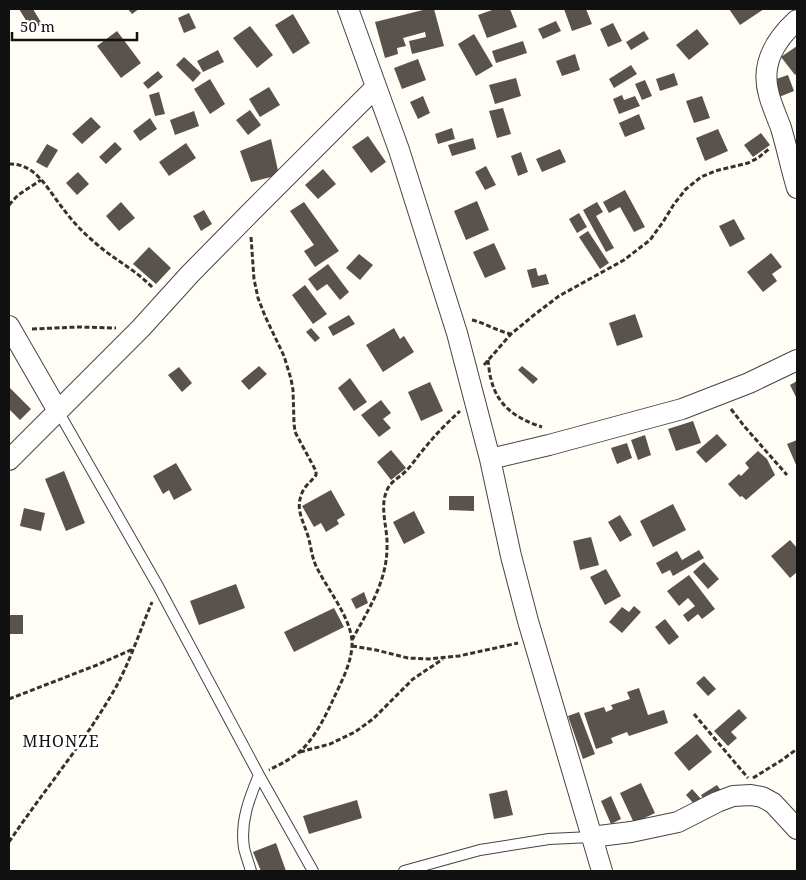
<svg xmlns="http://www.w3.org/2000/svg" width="806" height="880" viewBox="0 0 806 880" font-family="'Noto Serif',serif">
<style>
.building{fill:#5a524d}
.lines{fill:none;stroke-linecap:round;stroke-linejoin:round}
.lane-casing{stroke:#444;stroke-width:12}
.street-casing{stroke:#444;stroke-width:22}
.path{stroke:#333;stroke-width:3;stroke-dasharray:5 2.5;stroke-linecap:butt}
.lane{stroke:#fff;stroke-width:10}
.street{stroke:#fff;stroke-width:20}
.labels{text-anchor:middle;stroke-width:5;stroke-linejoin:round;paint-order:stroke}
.quarter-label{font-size:16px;letter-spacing:1px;fill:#111;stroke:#fff}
</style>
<rect width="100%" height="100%" fill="#fffdf5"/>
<path class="building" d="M19,9H33L42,24L32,30Z
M128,9H139L132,14Z
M427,9H434L444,46L412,54L409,41L426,37L425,32L403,38L406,46L397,48L398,54L385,58L375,22Z
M495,9H510L517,27L487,38L478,15Z
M564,9H586L592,24L572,31Z
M729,9H764L740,25Z
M189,13L196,28L184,33L178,18Z
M293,14L310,43L293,54L275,25Z
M556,21L561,31L543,39L538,29Z
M613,23L622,41L608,47L600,29Z
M250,26L273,55L257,68L233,38Z
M697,29L709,44L689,60L676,45Z
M117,31L141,63L121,78L97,46Z
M644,31L649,39L631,50L626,42Z
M474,34L493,66L476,76L458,44Z
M523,41L527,53L496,63L492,51Z
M797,46V73L795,75L781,57Z
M218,50L224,62L203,72L197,61Z
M575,54L580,70L562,76L556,61Z
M184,57L201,73L193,82L176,65Z
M418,59L426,80L402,89L394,68Z
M631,65L637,74L614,88L609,79Z
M158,71L163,77L148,89L143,83Z
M674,73L678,85L660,91L656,79Z
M788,75L794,91L779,97L773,80Z
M516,78L521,96L495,104L489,85Z
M210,79L225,104L210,114L194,89Z
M645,80L652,96L642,100L635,84Z
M269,87L280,105L260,117L249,99Z
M159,92L165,114L155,116L149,95Z
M622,95L624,100L635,96L640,106L619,114L613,99Z
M423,96L430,113L418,119L410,102Z
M702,96L710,118L694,123L686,101Z
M503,108L511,134L497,138L489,111Z
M250,110L261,125L248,135L236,120Z
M194,111L199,126L175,135L170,120Z
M639,114L645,129L625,137L619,123Z
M91,117L101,127L82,144L72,134Z
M150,118L157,129L140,141L133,131Z
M452,128L455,139L438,144L435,134Z
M718,129L728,151L705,161L696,138Z
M761,133L770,145L753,157L744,145Z
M368,136L386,162L371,173L352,147Z
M473,138L476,149L452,156L448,145Z
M271,139L279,175L251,182L240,151Z
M115,142L122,149L106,164L99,157Z
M186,143L196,158L169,176L159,162Z
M47,144L58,150L47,168L36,162Z
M560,149L566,162L542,172L536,159Z
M521,152L528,172L518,176L511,156Z
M486,166L496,185L485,190L475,172Z
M323,169L336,184L318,199L305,185Z
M78,172L89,184L77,195L66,183Z
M625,190L645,227L634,232L620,207L609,213L603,202Z
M477,201L489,230L466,240L454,211Z
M121,202L135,218L119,231L106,216Z
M304,202L339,251L315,267L304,251L314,245L290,211Z
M597,202L603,212L596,216L614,248L606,252L583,210Z
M204,210L212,224L201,231L193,216Z
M579,213L587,227L577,233L569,219Z
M734,219L745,239L730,247L719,226Z
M588,231L609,263L600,269L579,237Z
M494,243L506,269L485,278L473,252Z
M149,247L171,268L156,284L133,264Z
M771,253L782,267L772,274L777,281L763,292L747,272Z
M359,254L373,265L360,280L346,268Z
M328,264L349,292L340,300L327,284L317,291L308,279Z
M536,268L538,276L546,274L549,284L532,288L527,270Z
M305,285L327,314L313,324L292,295Z
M635,314L643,337L617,346L609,323Z
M349,315L355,324L333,336L328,327Z
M311,328L320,338L315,342L306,332Z
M394,328L400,339L404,336L414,352L383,372L366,345Z
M259,366L267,374L249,390L241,381Z
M522,366L538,379L533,384L518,370Z
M179,367L192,383L182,392L168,375Z
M350,378L367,402L354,411L338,388Z
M797,381V399L790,385Z
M430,382L443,411L421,421L408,392Z
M10,388L31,409L20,420L9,409V389Z
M381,400L391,413L383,419L391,428L379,437L361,415Z
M693,421L701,443L676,451L668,429Z
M717,434L727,445L706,463L696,452Z
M645,435L651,455L638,460L631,440Z
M797,440V467L787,444Z
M627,443L632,458L617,464L611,448Z
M391,450L406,468L391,480L377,462Z
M758,451L767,459L775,475L746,500L742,496L740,497L728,484L739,474L741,476L749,468L745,463Z
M176,463L192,490L174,500L169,490L163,494L153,476Z
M64,471L85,523L66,531L45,479Z
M331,490L345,515L337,520L339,524L326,532L321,523L314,527L302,506Z
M449,496H474V511L449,510Z
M673,504L686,530L653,547L640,521Z
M24,508L45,513L41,531L20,526Z
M414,511L425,533L404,544L393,522Z
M620,515L632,535L620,542L608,522Z
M591,537L599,565L580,570L573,541Z
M790,540L797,548V572L790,578L771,556Z
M699,550L704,558L673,576L670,570L662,574L656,563L677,551L682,560Z
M704,562L719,579L708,589L693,572Z
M606,569L621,596L605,605L590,577Z
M689,575L715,609L702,619L698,614L688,622L683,615L695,606L688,598L679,606L667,591Z
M236,584L245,608L199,625L190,601Z
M364,592L368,603L356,609L351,599Z
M634,606L641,612L622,633L609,622L622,607L629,612Z
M334,608L344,627L294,652L284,632Z
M9,615H23V634H9Z
M665,619L679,637L669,645L655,627Z
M704,676L716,689L708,696L696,683Z
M639,688L648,715L664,710L668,723L629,736L627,732L611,738L613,743L596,749L584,713L604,707L606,712L613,709L611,705L630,699L627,692Z
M739,709L747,718L731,732L737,738L728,746L714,731Z
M579,712L595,754L583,759L568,716Z
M697,734L712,752L689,771L674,753Z
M641,783L655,813L634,823L620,793Z
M717,785L722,792L706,803L701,795Z
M692,789L702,800L696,806L686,795Z
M507,790L513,815L494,819L489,794Z
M611,796L621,819L611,824L601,801Z
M357,800L362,818L309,834L303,816Z
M276,843L286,871H261L253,852Z"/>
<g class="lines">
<g class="lane-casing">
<path id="lane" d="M58,411L158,586L259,775L313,871
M251,871C249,864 246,856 244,848C240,822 249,799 259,775
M404,871L480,850L549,839L591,837"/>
</g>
<g class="street-casing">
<path id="street" d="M348,9L399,150L457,333L490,459L511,556L528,621L602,871
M797,20C775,40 760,64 769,95C772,106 777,117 781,128C787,148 791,168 797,188
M9,326L58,411
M490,459L549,445L682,409L749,383L797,360
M9,460L141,328L190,274L249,214L376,87
M591,837L631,832L678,822L717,802L733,796L751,795L762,797L773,803L797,829"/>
</g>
<path class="path" d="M9,164C35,163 47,188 61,206C70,218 80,230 92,240C111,258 135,269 153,288
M9,205L18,195L41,180
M251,237L254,279L258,298L265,316L284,356L291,379L293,390L294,423L295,432L316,471V475C310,483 303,487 301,496C296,509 303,521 307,533C311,544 311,555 316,566C327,589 350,616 352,641C353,662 340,684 332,702C324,719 313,741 298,753C289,760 279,765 269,770
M472,320C485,323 497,331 511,334
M32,329L78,327L116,328
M488,360C489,366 489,373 491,379C497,406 517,419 542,427
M484,365L511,334L534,315L559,296L624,260L650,240L663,222L674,204L686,189L701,177L715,171L748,163L758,158L770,148
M731,409L744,426L787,475
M352,640C368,610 387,582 387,547C388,528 379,508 387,490C391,481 399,478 406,471C412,465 417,457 423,450C434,436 447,423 460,411
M352,646L376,650L408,658L429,659L459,656L518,643
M9,699L97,665L133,649
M694,714L748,778
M300,752L330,744L355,732L373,719L413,679L443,659
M753,778L782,760L797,749
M9,842C44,790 85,742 116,687C130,661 140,631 152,602"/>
<use href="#lane" class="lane"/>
<use href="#street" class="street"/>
</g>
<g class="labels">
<g class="quarter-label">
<text x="61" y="747">MHONZE</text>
</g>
</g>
<rect width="806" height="880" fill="none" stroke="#111111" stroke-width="20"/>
<path d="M12 32v8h125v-8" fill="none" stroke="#111111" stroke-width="2.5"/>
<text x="20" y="32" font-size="15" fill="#111111" stroke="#ffffff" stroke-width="4" paint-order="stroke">50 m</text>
</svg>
